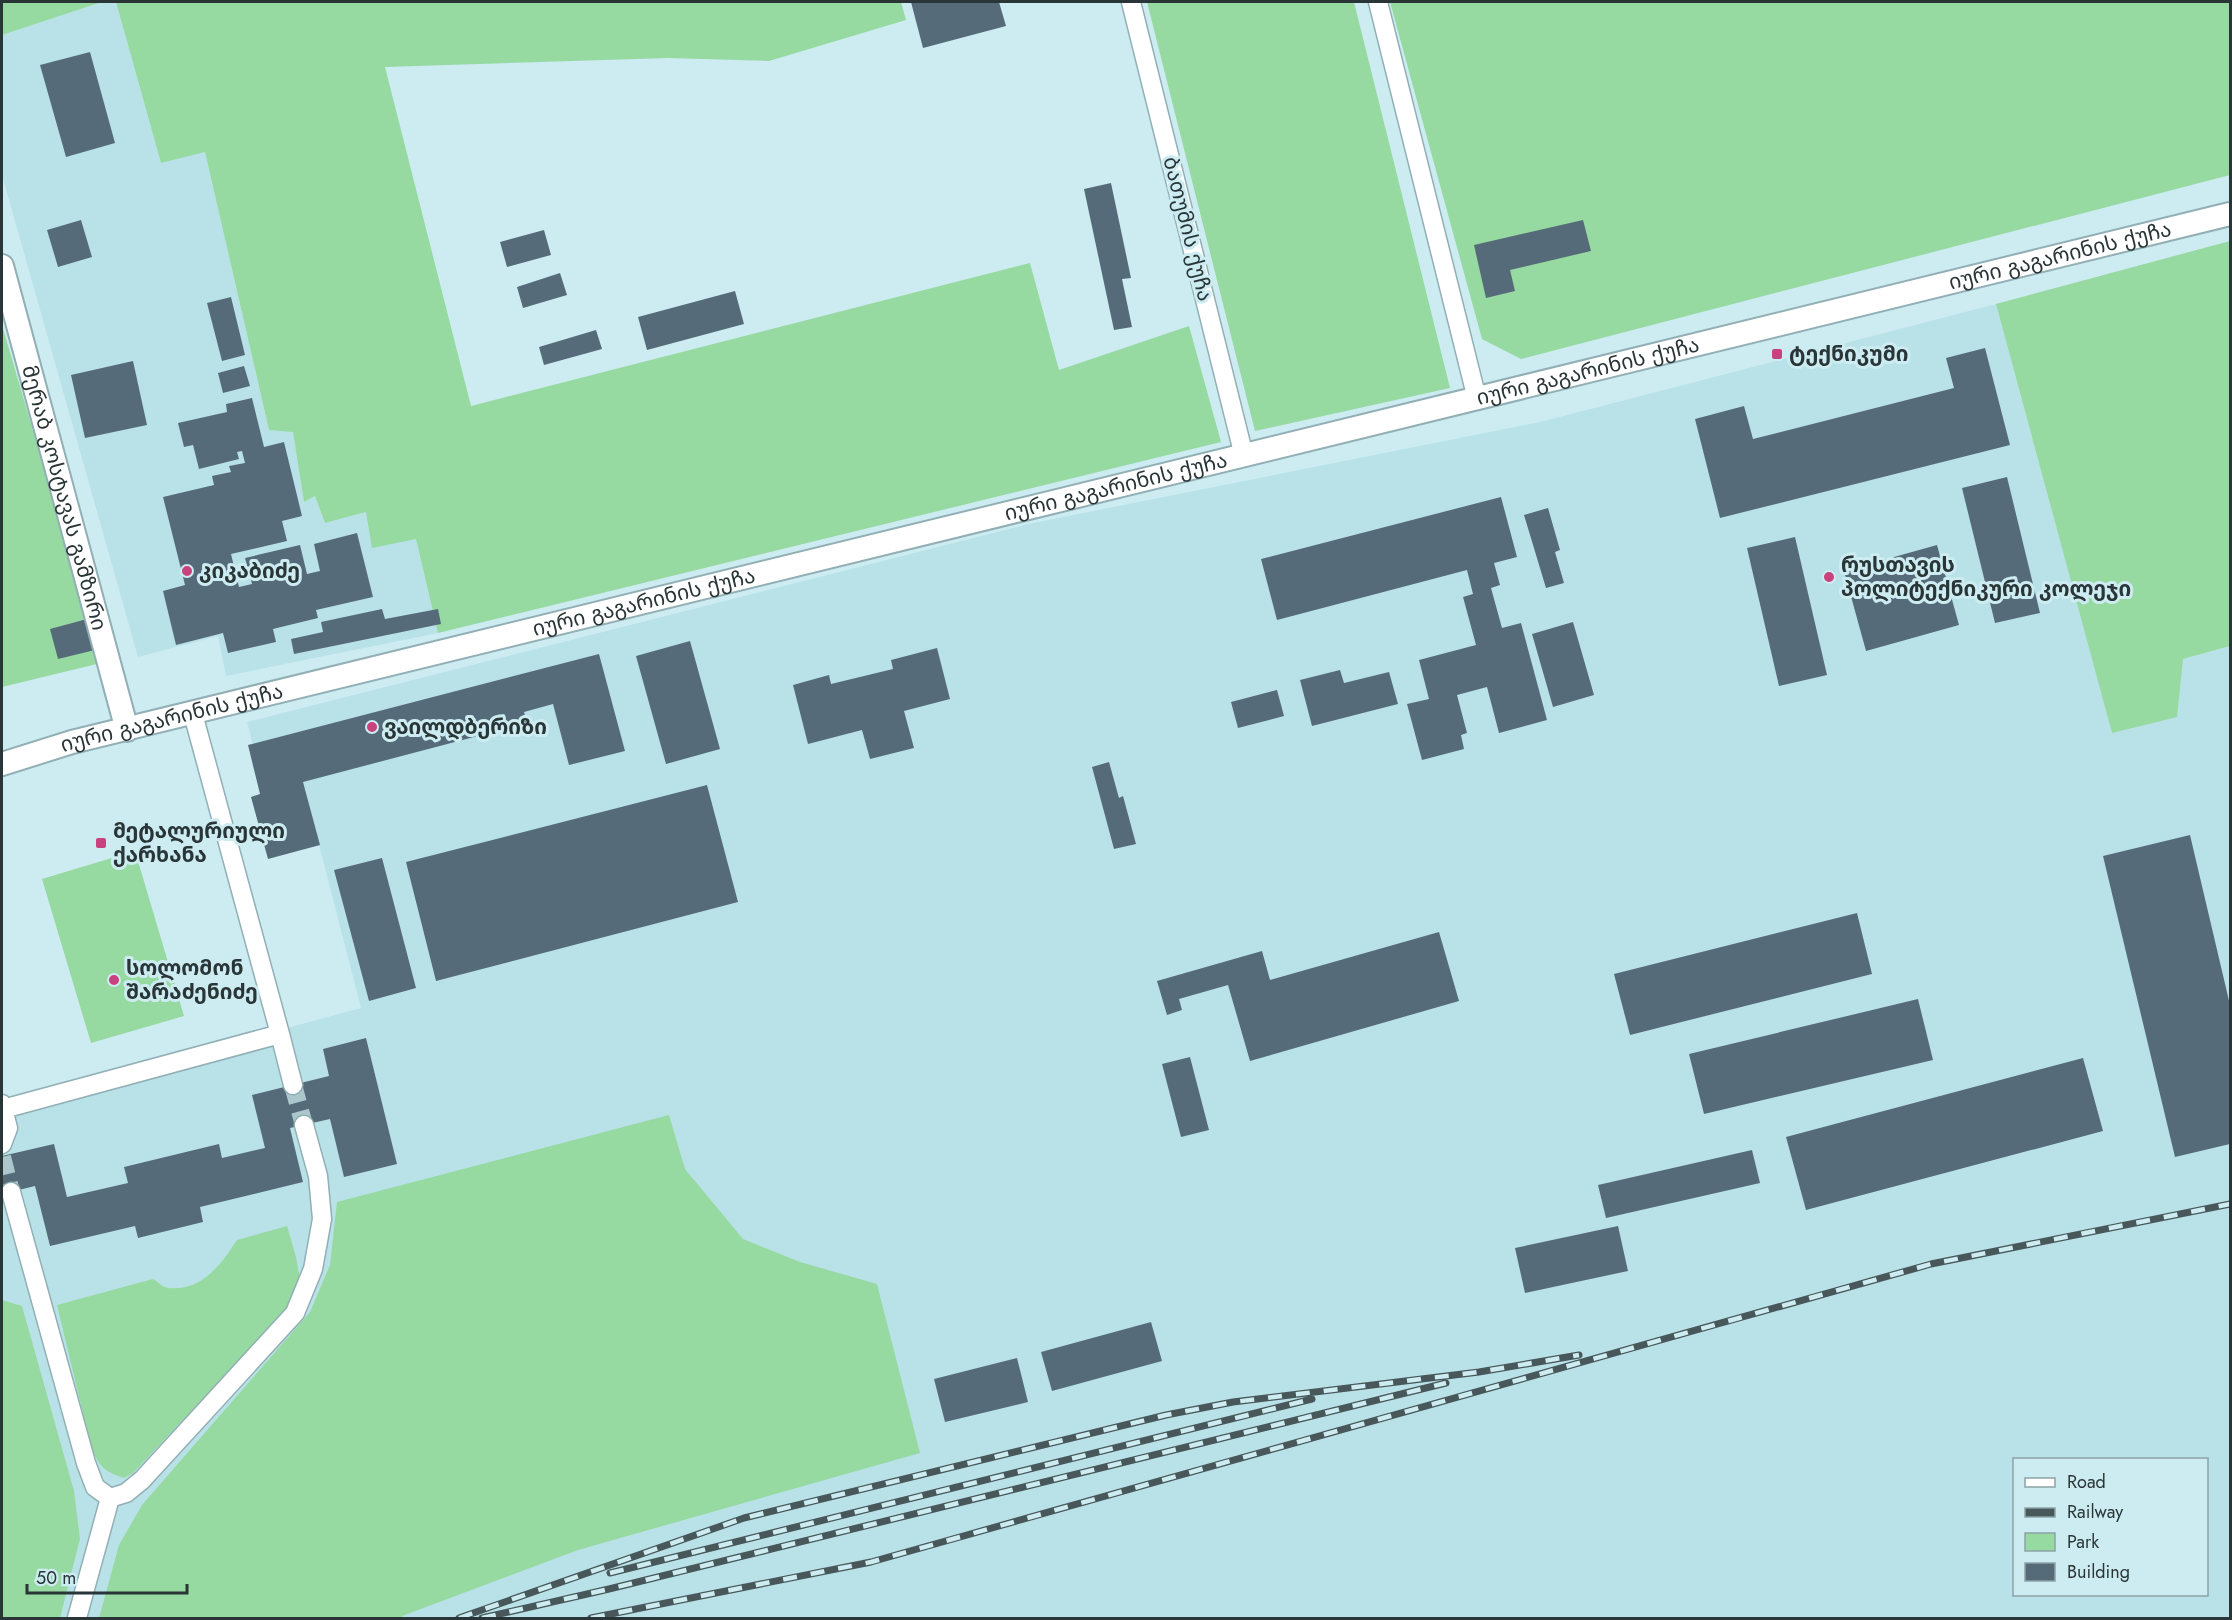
<svg xmlns="http://www.w3.org/2000/svg" width="2232" height="1620" viewBox="0 0 2232 1620" font-family="Jost,'Noto Sans Georgian',sans-serif">
<style>
.built{fill:#b9e2e8;fill-rule:evenodd}
.green{fill:#96d9a1}
.building{fill:#566b79}
.lines{fill:none;stroke-linecap:round;stroke-linejoin:round}
.minor-tunnel{stroke:#acc7cc;stroke-width:18;stroke-dasharray:18 9;stroke-linecap:butt}
.minor-casing{stroke:#91afb4;stroke-width:21}
.tertiary-casing{stroke:#91afb4;stroke-width:26}
.minor{stroke:#fff;stroke-width:18}
.tertiary{stroke:#fff;stroke-width:22}
.rail-casing{stroke:#48575a;stroke-width:7}
.rail{stroke:#cdecf1;stroke-width:4.5;stroke-dasharray:14;stroke-linecap:butt}
.poi-dot{fill:#c9417d;stroke:#cdecf1;stroke-width:2}
.labels{text-anchor:middle;stroke-width:6;stroke-linejoin:round;paint-order:stroke}
.street-label{font-size:21px;fill:#293537;stroke:#cdecf1}
.poi-label{font-size:21px;font-weight:bold;fill:#293537;stroke:#cdecf1;text-anchor:start}
</style>
<rect width="100%" height="100%" fill="#cdecf1"/>
<path class="built" d="M102,2H116L161,163L205,152L269,430L293,431L304,502L315,496L325,523L366,512L416,539L438,633L226,676L218,636L138,657L2,175V35Z
M1996,304L2112,732L2183,659L2230,646V1618H2V1105L361,1008L317,837L279,846L247,722L1033,523L1540,422ZM2014,1460H2206V1594H2014Z"/>
<path class="green" d="M2,2H102L2,35Z
M116,2H901L906,20L769,61L668,58L385,67L471,406L1030,263L1059,370L1189,326L1221,442L438,633L416,539L372,548L366,512L325,523L315,496L304,502L293,432L269,430L205,152L161,163Z
M1147,2H1354L1450,388L1255,431Z
M1390,2H2230V175L1521,359L1482,339Z
M2230,241V646L2183,659L2177,717L2112,733L1996,304Z
M2,325L101,663L2,687Z
M135,851L184,1016L91,1043L42,879Z
M669,1115L685,1169L743,1239L800,1262L877,1284L920,1453L578,1550L402,1616L403,1618H99L119,1545L142,1505L310,1312L330,1265L337,1202Z
M287,1226L296,1257L301,1285L289,1307L133,1473L124,1478C103,1471 100,1467 91,1447L57,1305L153,1279C157,1281 161,1286 165,1287C169,1289 175,1288 179,1288C206,1286 224,1260 237,1240Z
M2,1300L22,1306L74,1491L80,1539L60,1618H2Z"/>
<path class="building" d="M911,2H999L1006,26L923,48Z
M90,52L115,143L66,157L40,65Z
M1111,183L1131,278L1122,279L1132,327L1114,330L1084,189Z
M81,220L92,257L58,267L47,230Z
M1583,220L1591,251L1510,270L1515,291L1486,298L1474,245Z
M544,230L551,255L507,267L500,242Z
M560,273L567,295L523,308L517,287Z
M735,291L744,324L647,350L638,317Z
M231,297L245,355L222,361L207,303Z
M596,330L602,349L544,365L539,347Z
M1985,348L2010,445L1720,518L1695,419L1744,406L1753,439L1954,388L1946,358Z
M133,361L147,425L85,438L71,375Z
M244,366L250,386L223,393L218,373Z
M252,398L264,447L284,442L302,516L282,521L287,541L231,554L239,587L252,584L245,558L300,545L307,574L320,571L314,544L357,533L373,597L316,610L318,618L273,629L276,642L228,653L223,633L176,645L163,591L185,585L163,497L214,485L212,476L231,472L229,466L245,463L242,451L237,452L239,459L199,469L193,445L184,447L178,423L227,412L226,404Z
M2007,477L2040,613L1995,623L1962,488Z
M1501,497L1517,557L1494,563L1500,585L1491,588L1502,628L1521,623L1547,720L1499,733L1487,687L1457,695L1467,733L1461,735L1464,749L1422,760L1407,704L1429,699L1419,660L1476,645L1463,597L1473,594L1467,570L1277,620L1261,559Z
M1548,508L1560,550L1555,552L1564,583L1546,588L1524,515Z
M1795,537L1827,675L1779,686L1747,548Z
M1937,545L1959,625L1866,651L1844,571Z
M382,609L385,619L438,609L441,624L294,654L291,639L323,632L321,622Z
M87,619L95,650L58,659L50,629Z
M1573,622L1594,695L1553,707L1532,634Z
M690,641L720,749L666,764L636,656Z
M937,648L950,699L904,711L914,748L870,759L862,730L808,744L793,685L829,675L831,684L893,669L891,660Z
M599,654L625,751L569,765L553,704L524,712L527,723L303,782L320,845L268,859L251,797L260,794L248,745Z
M1340,670L1344,683L1389,672L1398,704L1312,726L1300,680Z
M1277,690L1284,716L1238,728L1231,702Z
M1109,762L1119,798L1123,796L1136,844L1114,849L1092,767Z
M707,785L738,902L436,981L406,862Z
M2190,835L2230,1005V1144L2175,1157L2103,856Z
M382,858L416,988L369,1001L334,870Z
M1857,913L1872,974L1630,1035L1614,974Z
M1439,932L1459,1001L1250,1061L1228,985L1179,999L1182,1010L1167,1015L1157,981L1262,951L1270,980Z
M1918,999L1933,1060L1704,1114L1689,1054Z
M366,1038L397,1164L344,1177L330,1119L290,1128L303,1182L200,1207L203,1222L138,1238L135,1226L50,1246L35,1186L2,1194V1156L54,1144L67,1197L128,1183L124,1167L219,1144L222,1158L265,1148L252,1095L329,1076L323,1049Z
M1190,1057L1209,1130L1181,1137L1162,1064Z
M2083,1058L2103,1131L1806,1210L1786,1137Z
M1752,1150L1760,1183L1606,1218L1598,1185Z
M1618,1226L1628,1271L1525,1293L1515,1248Z
M1151,1322L1162,1361L1052,1391L1041,1352Z
M1017,1358L1028,1402L945,1422L934,1379Z"/>
<g class="lines">
<path class="minor-tunnel" d="M293,1085L304,1125
M2,1157L11,1192"/>
<g class="minor-casing">
<path id="minor" d="M1131,2L1244,456
M1378,2L1477,399
M280,1034L293,1085
M2,1104L3,1109L280,1034L193,714
M2,1144L8,1128L3,1109
M11,1192L86,1463L95,1487L110,1498
M110,1498L126,1493L142,1480L295,1313L313,1269L322,1219L318,1176L304,1125
M77,1618L110,1498"/>
</g>
<g class="tertiary-casing">
<g id="tertiary">
<path id="s1" d="M2,266L127,730"/>
<path id="s2" d="M2,764L72,742L2230,214"/>
</g>
</g>
<use href="#minor" class="minor"/>
<use href="#tertiary" class="tertiary"/>
<g class="rail-casing">
<path id="rail" d="M610,1573L1312,1399
M459,1618L744,1518L1166,1415L1233,1402L1479,1372L1579,1355
M482,1618L609,1589L1446,1383
M591,1618L871,1562L1931,1264L2230,1204"/>
</g>
<use href="#rail" class="rail"/>
</g>
<g class="poi-dot">
<rect x="1771" y="348" width="12" height="12" rx="3"/>
<circle cx="187" cy="571" r="6"/>
<circle cx="1829" cy="577" r="6"/>
<circle cx="372" cy="727" r="6"/>
<rect x="95" y="837" width="12" height="12" rx="3"/>
<circle cx="114" cy="980" r="6"/>
</g>
<g class="labels">
<g class="street-label">
<text transform="translate(1188 229) rotate(76)" y="7">ბათუმის ქუჩა</text>
<text dy="7" stroke="none"><textPath href="#s2" startOffset="2120">იური გაგარინის ქუჩა</textPath></text>
<text dy="7" stroke="none"><textPath href="#s2" startOffset="1634">იური გაგარინის ქუჩა</textPath></text>
<text dy="7" stroke="none"><textPath href="#s2" startOffset="1148">იური გაგარინის ქუჩა</textPath></text>
<text dy="7" stroke="none"><textPath href="#s1" startOffset="240">მერაბ კოსტავას გამზირი</textPath></text>
<text dy="7" stroke="none"><textPath href="#s2" startOffset="662">იური გაგარინის ქუჩა</textPath></text>
<text dy="7" stroke="none"><textPath href="#s2" startOffset="176">იური გაგარინის ქუჩა</textPath></text>
</g>
<g class="poi-label">
<text x="1789" y="361">ტექნიკუმი</text>
<text x="1841" y="572">რუსთავის<tspan x="1841" dy="24">პოლიტექნიკური კოლეჯი</tspan></text>
<text x="199" y="578">კიკაბიძე</text>
<text x="384" y="734">ვაილდბერიზი</text>
<text x="113" y="838">მეტალურიული<tspan x="113" dy="24">ქარხანა</tspan></text>
<text x="126" y="975">სოლომონ<tspan x="126" dy="24">შარაძენიძე</tspan></text>
</g>
</g>
<rect width="2232" height="1620" fill="none" stroke="#293537" stroke-width="6"/>
<rect x="2013" y="1458" width="195" height="138" fill="#cdecf1" stroke="#8ba3a7" stroke-width="1.5"/>
<rect x="2025" y="1478" width="30" height="9" fill="#ffffff" stroke="#8ba3a7" stroke-width="1.5"/>
<text x="2067" y="1488" font-size="18" fill="#293537">Road</text>
<rect x="2025" y="1508" width="30" height="9" fill="#48575a" stroke="#8ba3a7" stroke-width="1.5"/>
<text x="2067" y="1518" font-size="18" fill="#293537">Railway</text>
<rect x="2025" y="1533" width="30" height="18" fill="#96d9a1" stroke="#8ba3a7" stroke-width="1.5"/>
<text x="2067" y="1548" font-size="18" fill="#293537">Park</text>
<rect x="2025" y="1563" width="30" height="18" fill="#566b79" stroke="#8ba3a7" stroke-width="1.5"/>
<text x="2067" y="1578" font-size="18" fill="#293537">Building</text>
<path d="M27 1584v9h160v-9" fill="none" stroke="#293537" stroke-width="3"/>
<text x="36" y="1584" font-size="18" fill="#293537" stroke="#cdecf1" stroke-width="4.5" paint-order="stroke">50 m</text>
</svg>
